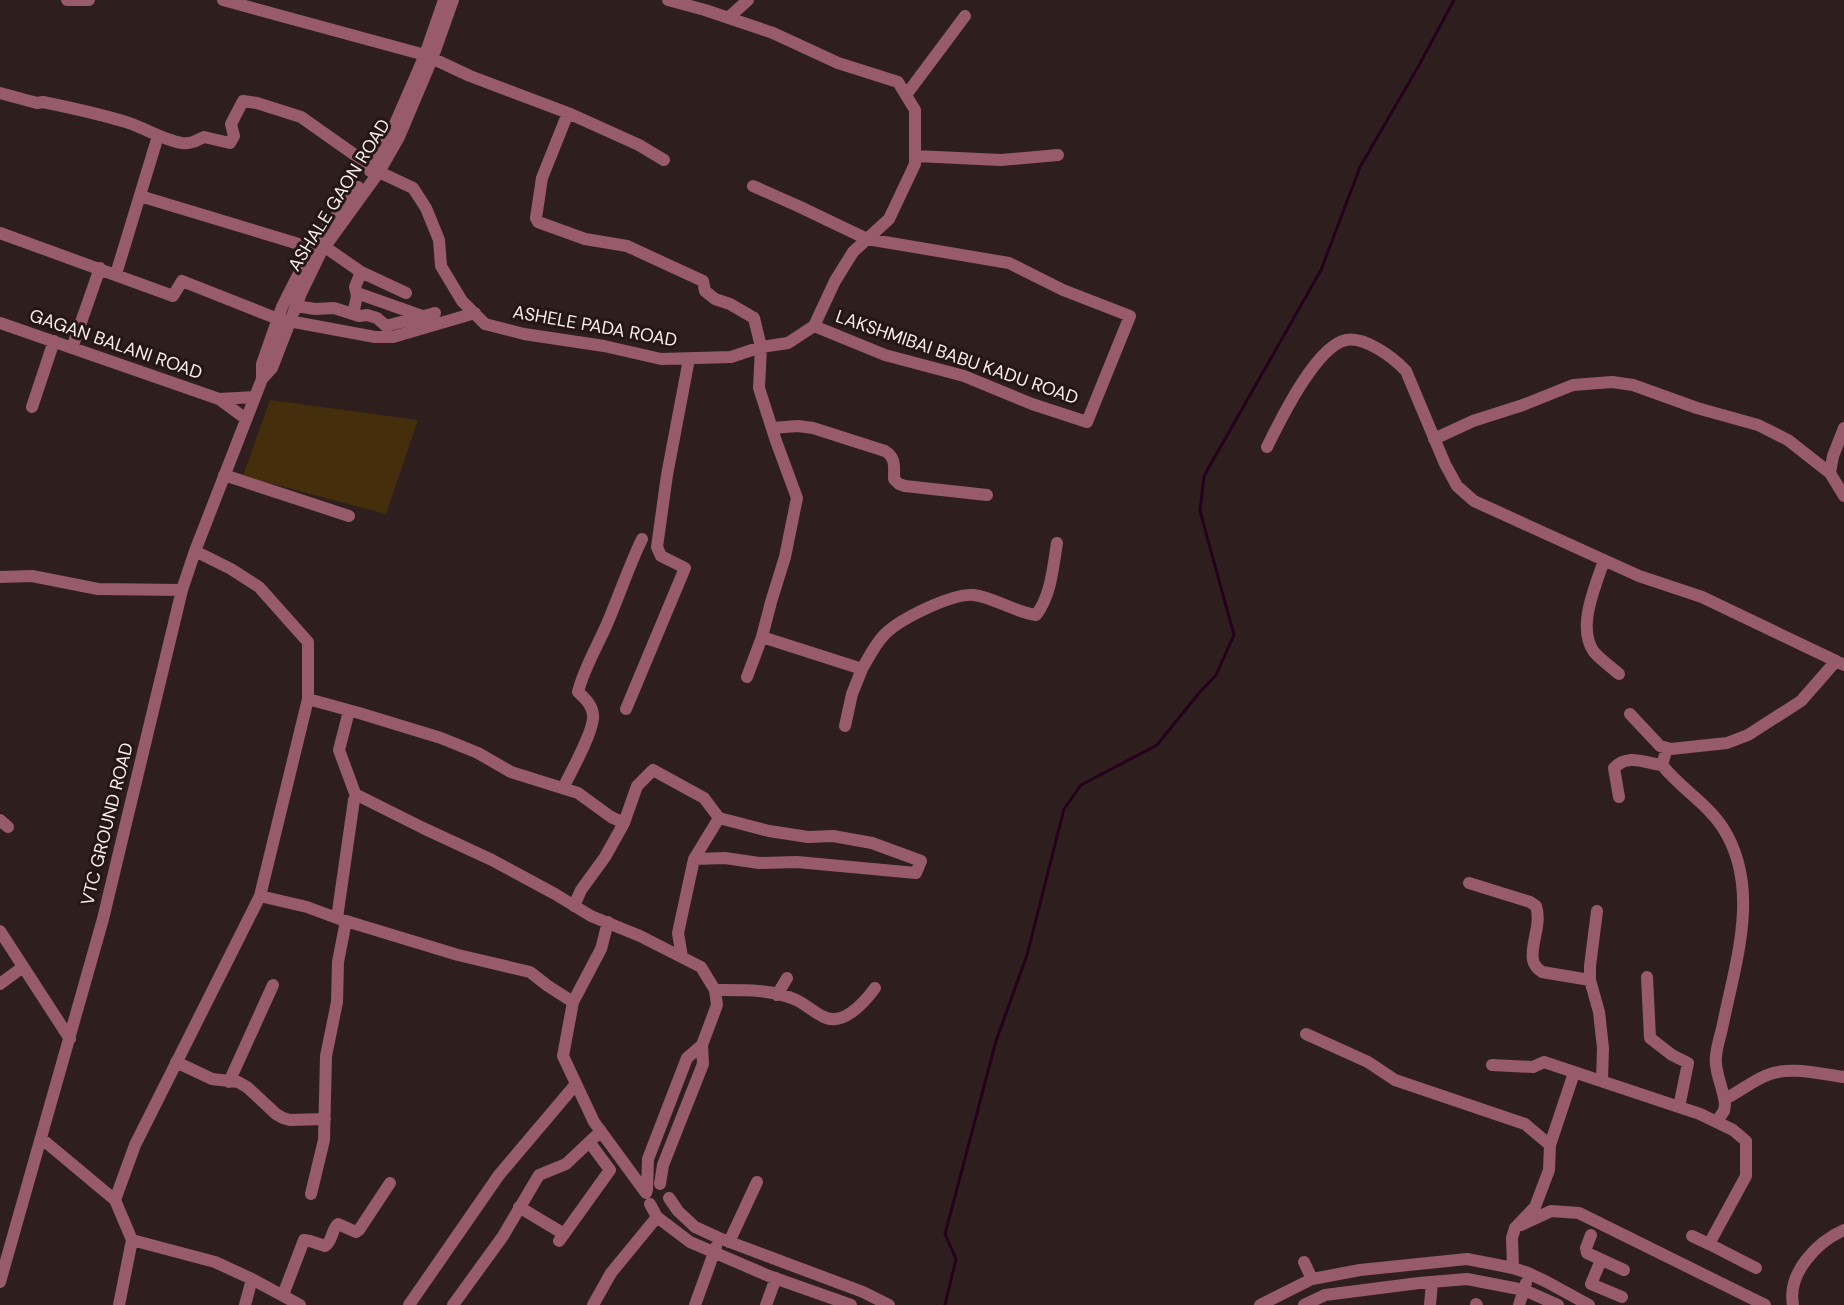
<svg xmlns="http://www.w3.org/2000/svg" width="1844" height="1305" viewBox="0 0 1844 1305" font-family="'DM Sans',sans-serif">
<style>
.pitch{fill:#452e0b}
.lines{fill:none;stroke-linecap:round;stroke-linejoin:round}
.stream{stroke:#24021c;stroke-width:3}
.minor{stroke:#975b6b;stroke-width:12}
.labels{text-anchor:middle;stroke-width:6;stroke-linejoin:round;paint-order:stroke}
.street-label{font-size:18px;fill:#f9eeec;stroke:#241615}
</style>
<rect width="100%" height="100%" fill="#2e1f1e"/>
<path class="pitch" d="M270,400L418,420L386,514L243,476Z"/>
<g class="lines">
<path class="stream" d="M945,1305L956,1259L945,1234L996,1041L1027,955L1064,809L1081,785L1157,745L1199,693L1216,675L1234,635L1200,511L1204,476L1321,270L1360,167L1418,67L1454,0"/>
<path class="minor" d="M67,0H89
M223,0L425,55L470,76L568,113L639,145L664,160
M668,0L705,10L773,33L838,63L898,82L915,110V164L889,219L853,252L835,281L814,326
M728,18L748,0
M0,93L37,103L43,102C72,108 101,114 129,123C147,129 163,140 182,143C191,144 196,141 204,137L230,143L234,136L231,124L243,101L257,103L301,117L379,172L413,188L426,208L439,240L441,266L462,301L485,324L524,334L604,346L661,359L731,357L761,347L788,343L814,326
M906,95L965,16
M568,113L542,178L536,218L538,222L585,239L627,246L703,281L705,291L715,299L730,304L754,318L761,347L759,388L776,441L797,498L785,557L771,602L762,637L862,669L852,694L845,726
M915,156L1001,160L1058,155
M370,171L392,131L425,55L444,0
M753,186L798,206L867,239L1009,263L1063,290L1130,316L1087,422L1032,404L964,376L885,355L814,326
M140,196L312,248
M0,233L173,296L182,281L278,319L375,337H393L475,313
M325,247L361,272L355,287L357,296L353,314
M361,272L406,293
M116,274L158,136
M357,293L422,316
M296,306L315,309L334,308L359,316L367,315L377,318L386,326L435,313
M0,323L219,399L246,419
M72,348L100,268
M262,379V364L282,307L291,289L312,248L358,187
M219,399L255,397
M32,407L54,341
M772,428L798,426L813,428L885,451C896,458 894,466 894,479L899,484L905,486L987,495
M1434,439L1473,421L1523,405L1573,385L1612,382L1633,385L1697,408L1758,425L1788,440L1830,473L1844,496
M1267,447C1280,421 1316,346 1346,340C1365,336 1394,358 1406,371L1445,464L1457,486L1474,501L1639,576L1702,597L1836,661
M1830,473L1833,456L1844,428
M224,475L349,516
M1604,560C1596,586 1576,627 1594,652C1601,660 1611,667 1619,674
M0,577L32,576L98,589L182,590
M862,669C869,657 875,644 885,634C900,619 952,593 974,595C995,598 1015,612 1036,615C1051,596 1053,567 1057,543
M747,677L762,637
M308,699L359,713L441,738L478,753L511,772L578,793L611,817L624,823
M626,709L685,568L661,556L657,547L667,475L689,359
M349,711L339,750L356,796
M1630,714L1660,746L1671,749L1727,743L1748,735L1801,701L1836,661L1844,665
M1667,748L1662,765C1680,788 1707,803 1723,828C1761,888 1736,960 1723,1024C1721,1034 1717,1045 1716,1056C1714,1072 1724,1089 1725,1105L1724,1111L1717,1121
M563,788C570,774 595,729 593,715C592,704 585,699 578,692C584,668 597,647 607,624C619,596 629,566 642,539
M1619,797L1614,768C1628,753 1645,763 1662,765
M0,820L8,827
M1469,883L1530,902L1536,906C1542,925 1530,944 1533,960C1534,966 1538,969 1542,972L1590,980
M260,896L307,907L342,920
M574,906L581,890L605,857L624,823L637,786L653,770L704,798L719,818
M1597,911L1590,966V980L1599,1012L1603,1048L1602,1080
M337,918L354,800L356,796H359L423,828L492,860L555,894L591,916L640,936L701,967L715,990L717,1005L702,1045L703,1064L663,1165L660,1184
M608,922L601,949L573,1002L563,1056L594,1122L646,1193
M0,931L70,1039
M682,957L678,933L694,859L719,818L769,831L808,837L833,836L872,843L921,861L916,873L797,862L759,863L725,858L694,859
M1647,977L1650,1038L1672,1055L1688,1063L1679,1107
M0,984L23,967
M715,990C741,990 770,989 794,999C804,1003 812,1011 822,1016C842,1028 864,1003 875,988
M777,995L787,978
M1306,1034L1368,1062L1395,1080L1525,1124L1550,1145L1549,1170L1535,1207L1515,1228L1512,1238L1513,1268
M176,1062L212,1079L238,1082L247,1087L276,1114L283,1118L290,1120L325,1119
M1492,1065L1533,1067L1544,1062L1700,1114L1733,1130L1746,1141V1176L1709,1244L1692,1236
M229,1082L273,985
M1725,1099C1739,1092 1751,1082 1765,1076C1789,1065 1819,1074 1844,1077
M42,1139L115,1200
M1550,1145L1574,1073
M647,1190L648,1159L687,1058L702,1045
M311,1194L324,1140L326,1056L337,1002L338,962L346,921L458,955L530,972L548,986L573,1002
M669,1198L678,1211L695,1227L719,1238L863,1292L889,1305
M650,1204L657,1217L690,1242L769,1276L851,1305
M519,1207L564,1234
M1521,1225L1551,1211L1579,1213L1765,1305
M1591,1235L1586,1248L1587,1253L1624,1270
M132,1240L215,1262L252,1279L300,1305
M559,1241L610,1170L590,1143
M729,1242L757,1182
M1709,1244L1756,1268
M1601,1260L1591,1284L1622,1297
M1304,1262L1312,1279
M0,1282L103,919L182,590L195,551L262,379L272,368L301,293L321,252L379,172L399,137L432,59L453,0
M283,1295L304,1240L310,1241L325,1246C333,1241 331,1230 338,1224L356,1232L359,1230L390,1183
M1476,1304L1477,1305
M119,1305L132,1240L115,1200L135,1145L260,896L308,699V642L259,587L231,569L195,551
M245,1305L252,1279
M409,1305L499,1175L576,1084
M453,1305L503,1236L539,1175L566,1164L601,1131
M593,1305L611,1273L657,1217
M695,1305L716,1247
M766,1305L776,1278
M1260,1305L1312,1279L1360,1270L1467,1259L1513,1268L1528,1273L1547,1282L1589,1305
M1304,1305L1325,1295L1419,1283L1467,1279L1524,1290L1558,1305
M1430,1305L1432,1282
M1519,1305L1526,1283
M1793,1305C1787,1273 1817,1242 1844,1230"/>
</g>
<g class="labels">
<g class="street-label">
<text transform="translate(339 195) rotate(-58)" y="6">ASHALE GAON ROAD</text>
<text transform="translate(595 326) rotate(10)" y="6">ASHELE PADA ROAD</text>
<text transform="translate(116 344) rotate(19)" y="6">GAGAN BALANI ROAD</text>
<text transform="translate(957 357) rotate(19)" y="6">LAKSHMIBAI BABU KADU ROAD</text>
<text transform="translate(107 824) rotate(-76)" y="6">VTC GROUND ROAD</text>
</g>
</g>
</svg>
